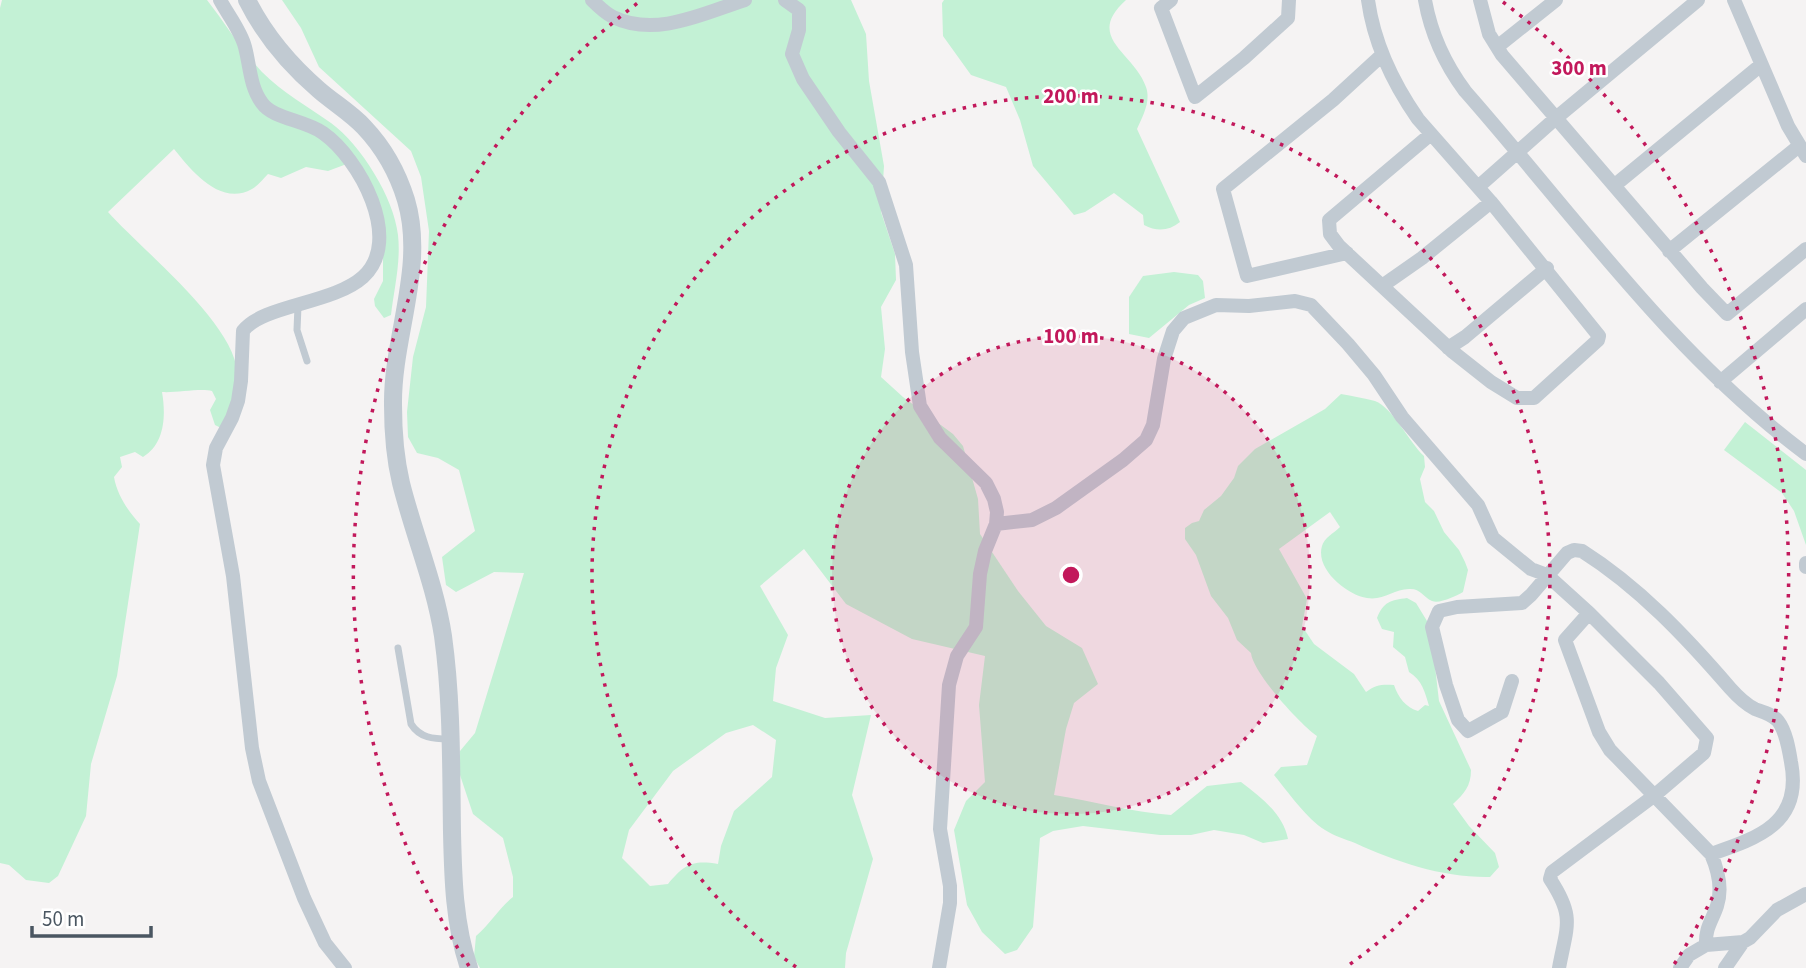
<svg xmlns="http://www.w3.org/2000/svg" width="1806" height="968" viewBox="0 0 1806 968" font-family="'Source Sans 3',sans-serif">
<style>
.green{fill:#c3f1d5;fill-rule:evenodd}
.lines{fill:none;stroke-linecap:round;stroke-linejoin:round}
.service{stroke:#c1cad2;stroke-width:7}
.minor{stroke:#c1cad2;stroke-width:14}
.tertiary{stroke:#c1cad2;stroke-width:18}
.ring{fill:none;stroke:#c2185b;stroke-width:3.5;stroke-dasharray:3.5 7}
.centre{fill:#c2185b;stroke:#fff;stroke-width:3.5}
.ring-label{font-size:21px;text-anchor:middle;font-weight:bold;fill:#c2185b;stroke:#fff;stroke-width:5;stroke-linejoin:round;paint-order:stroke}
</style>
<rect width="100%" height="100%" fill="#f5f3f3"/>
<path class="green" d="M2,0H207C225,23 242,51 262,72C282,92 308,107 331,123C361,145 394,198 398,235C401,262 394,289 391,315L384,318L375,306L374,299L383,281V251L352,162L328,171L306,167L281,178L268,174C263,179 258,186 252,189C220,207 191,170 174,149L108,212C140,248 235,324 237,372C237,391 229,410 223,429L215,425L210,410L216,399L212,391C201,388 176,393 162,392C166,415 165,444 143,457L135,452L120,457L122,467L114,477C117,495 128,511 140,524L117,676L91,764L86,816L58,876L49,883L26,880L9,865L0,863V8Z
M282,0H851L866,34L869,81L884,166L881,212L895,254L896,280L881,307L885,349L881,377L903,397L953,434L963,446L978,499L980,534L1018,591L1046,626L1082,648L1098,684L1074,703L1066,729L1054,795C1093,801 1131,812 1171,815L1207,786L1241,782C1261,797 1283,814 1288,839L1263,843L1244,835L1214,830L1191,835H1160L1083,826L1053,831L1040,838L1033,927L1017,950L1005,954L982,932L967,905L954,830L966,801L985,782L979,705L985,656L912,639L846,604L804,549L760,586L788,635L776,668L773,701L825,718L871,715L852,795L873,859L846,953L845,968H480L474,957L476,936C490,924 499,908 513,897V877L503,838L473,814L460,775V751L475,733L524,573L494,572L456,592L446,585L442,557L475,531L459,470L438,458L417,453L408,437L407,412L413,357L426,307L429,231L421,177L411,151L319,67L301,28ZM753,725L776,740L772,777L734,811L721,846L718,864C692,860 685,864 668,884L650,886L622,858L629,830L673,771L726,733Z
M944,0H1126C1084,38 1134,52 1146,87C1151,101 1143,116 1137,129L1180,222C1169,231 1157,232 1144,225L1143,215L1114,193L1085,212L1074,215L1033,166L1020,120L1006,87L971,75L943,36L942,3Z
M1174,272L1198,275L1203,281L1205,298L1189,305L1149,338L1129,334V297L1143,276Z
M1341,394C1352,396 1364,398 1375,401C1393,408 1409,442 1424,456L1425,467L1420,479L1425,502L1434,511L1444,532L1459,550L1465,562L1468,570L1463,592C1456,596 1440,604 1432,601C1423,597 1420,588 1409,589C1394,589 1383,601 1367,598C1347,595 1315,569 1322,546C1324,538 1334,533 1340,527L1330,512L1279,549L1307,599L1302,626L1314,644L1354,674L1366,692C1375,685 1382,684 1394,685C1398,697 1406,708 1418,711L1425,705L1429,706C1425,692 1422,680 1409,672L1405,657L1393,647L1394,632L1382,629L1377,618C1383,602 1391,600 1407,598L1416,603L1427,621L1433,649L1439,701L1471,770C1471,786 1464,794 1453,804L1469,826L1495,853L1499,867L1490,877C1444,878 1396,862 1355,843C1345,839 1334,836 1325,830C1307,819 1288,792 1274,775L1281,767L1307,765L1317,736C1300,724 1253,673 1251,653L1237,640L1228,618L1211,596L1196,555L1185,539V528L1192,523L1199,521L1204,510L1221,496L1234,478L1238,466L1255,449L1325,409Z
M1745,422L1806,470V545L1794,511L1782,493L1724,450Z"/>
<g class="lines">
<path class="service" d="M298,306L297,330L307,361
M398,648L411,724C420,738 433,739 449,739"/>
<path class="minor" d="M220,0C228,15 241,31 245,47C250,66 250,87 262,103C273,119 305,120 323,133C359,158 404,240 363,277C333,304 262,305 243,331L241,381L238,401L232,418L216,448L213,465L233,576L252,748L259,781L304,898L325,943L345,968
M592,0C598,6 605,13 613,17C656,38 704,13 745,0
M785,0L799,10V30L792,54L803,79L839,132L879,182L906,265L912,352L920,406L940,438L986,483L994,499L997,512L996,524L985,551L980,574L976,627L957,656L949,685L940,829L950,886V903L939,968
M1171,0L1161,8L1195,97L1244,58L1288,18L1289,0
M1368,0C1374,44 1393,83 1418,119L1491,202L1599,336L1598,340L1534,398H1517L1491,382L1453,352L1339,246L1330,234L1329,220L1431,134
M1425,0C1431,34 1445,64 1465,91C1574,215 1672,354 1806,454
M1480,0L1489,34L1502,55L1702,288L1727,314L1806,249
M1734,0L1788,126L1806,156
M1497,47L1556,0
M1615,185L1761,65
M1478,187L1556,118L1698,0
M1669,251L1799,146
M1347,253L1247,276L1223,189L1333,100L1382,55
M1382,286L1422,258L1491,202
M1448,348L1465,337L1547,268
M1720,382L1806,309
M996,524L1032,520L1056,508L1123,460L1146,440L1153,425L1164,359L1173,331L1184,318L1216,305L1249,306L1295,301L1311,305L1348,344L1374,375L1402,417L1478,505L1493,538L1531,569L1547,575L1589,613
M1806,563V567
M1512,681L1502,712L1468,731L1458,720L1446,685L1432,627L1439,611L1457,607L1522,603L1531,595L1567,553L1574,550L1582,551C1639,587 1686,637 1730,688C1738,697 1745,704 1755,709C1763,712 1772,714 1778,721C1786,731 1789,750 1791,762C1803,823 1758,838 1711,854
M1559,968C1567,925 1575,917 1550,879L1552,872L1655,795L1704,753L1707,738L1659,683L1589,613L1565,640L1599,732L1610,750L1711,854C1718,870 1723,888 1717,906C1712,921 1705,928 1706,945
M1680,968L1689,955L1706,945L1743,942L1750,938L1777,910L1806,894
M1725,968L1743,942"/>
<path class="tertiary" d="M247,0C264,34 290,65 319,90C334,103 351,113 364,127C383,147 398,174 406,200C426,267 392,337 393,405C393,431 395,458 401,483C414,535 435,584 443,636C452,701 451,767 452,832C453,877 454,924 469,968"/>
</g>
<circle cx="1071" cy="575" r="239" fill="#c2185b" fill-opacity=".12"/>
<g class="ring">
<circle cx="1071" cy="575" r="239"/>
<path d="M796 967A479 479 0 1 1 1346 967"/>
<path d="M469 966A718 718 0 0 1 639 2M1503 2A718 718 0 0 1 1673 966"/>
</g>
<circle cx="1071" cy="575" r="10" class="centre"/>
<g class="ring-label">
<text x="1579" y="75">300 m</text>
<text x="1071" y="103">200 m</text>
<text x="1071" y="343">100 m</text>
</g>
<path d="M32 926v10h119v-10" fill="none" stroke="#4a5661" stroke-width="3.5"/>
<text x="42" y="926" font-size="21" fill="#4a5661" stroke="#ffffff" stroke-width="5" paint-order="stroke">50 m</text>
</svg>
